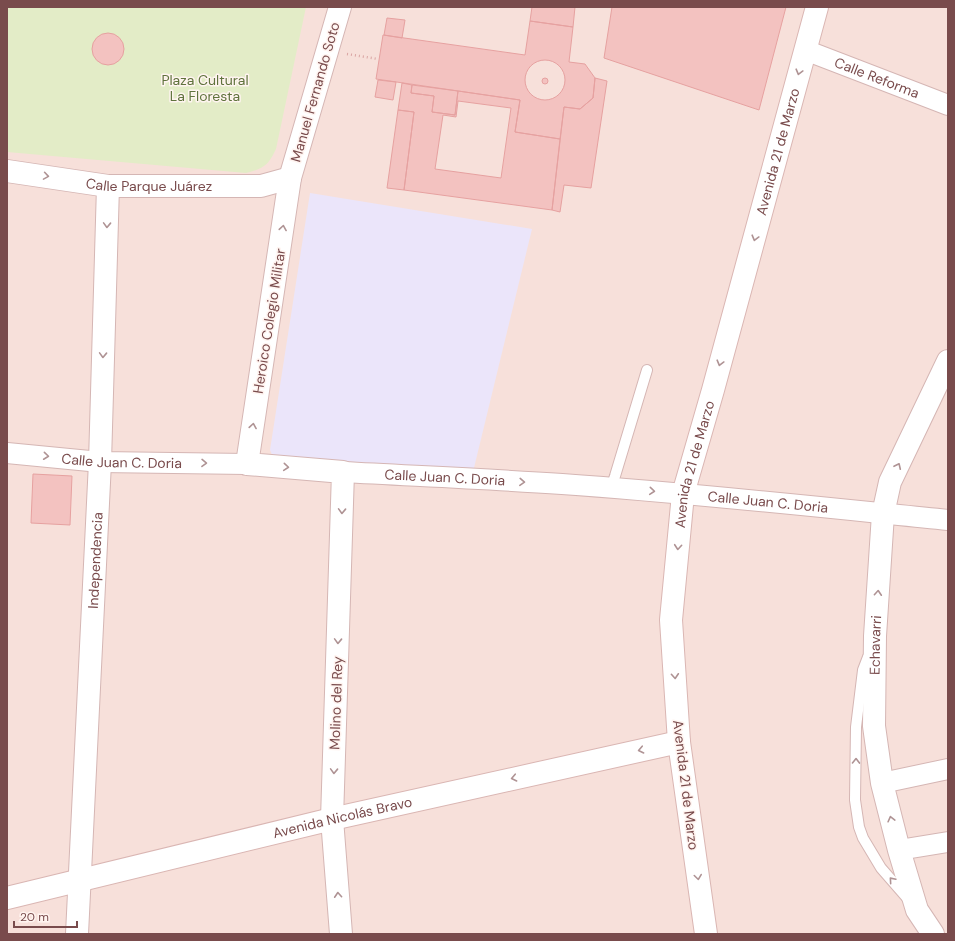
<svg xmlns="http://www.w3.org/2000/svg" width="955" height="941" viewBox="0 0 955 941" font-family="'DM Sans',sans-serif">
<style>
.residential{fill:#f7e0da}
.education{fill:#ebe5fa}
.green{fill:#e3ecc7}
.building{fill:#f3c2c0;stroke:#e6a1a0;fill-rule:evenodd}
.lines{fill:none;stroke-linecap:round;stroke-linejoin:round}
.service-casing{stroke:#d5b6b4;stroke-width:12}
.minor-casing{stroke:#d5b6b4;stroke-width:22}
.tertiary-casing{stroke:#d5b6b4;stroke-width:24}
.secondary-casing{stroke:#dab6b3;stroke-width:24}
.path{stroke:#d9a4a2;stroke-width:2.5;stroke-dasharray:1 3;stroke-linecap:butt}
.service{stroke:#fff;stroke-width:10}
.minor{stroke:#fff;stroke-width:20}
.tertiary{stroke:#fff;stroke-width:22}
.secondary{stroke:#fff;stroke-width:22}
.oneway{stroke:#af9394}
.labels{text-anchor:middle;stroke-width:3;stroke-linejoin:round;paint-order:stroke}
.street-label{font-size:14px;fill:#794b4c;stroke:#fff4f0}
.park-label{font-size:14px;fill:#60733d;stroke:#fff4f0}
</style>
<rect width="100%" height="100%" fill="#fdeee9"/>
<path class="residential" d="M7,7H948V934H7Z"/>
<path class="education" d="M310,193L532,229L472,476L273,457L270,450Z"/>
<path class="green" d="M7,7H306L276,149C268,166 264,168 246,173L7,152Z"/>
<path class="building" d="M532,7H575L573,27L530,21Z
M612,7H786L759,110L604,58Z
M387,18L405,20L402,38L384,35Z
M530,21L573,27L569,62L585,64L595,78L593,98L580,109L564,107L560,139L515,132L520,100L376,79L383,35L525,55Z
M92 49a16 16 0 1 1 32 0a16 16 0 1 1-32 0Z
M525 80a20 20 0 1 1 40 0a20 20 0 1 1-40 0Z
M542 81a3 3 0 1 1 6 0a3 3 0 1 1-6 0Z
M595,78L607,81L591,188L564,185L560,212L552,210L564,107L580,109L593,98Z
M378,80L396,82L393,100L375,97Z
M402,83L412,85L411,93L434,96L432,112L455,115L458,91L520,100L515,132L560,139L552,210L404,190L414,112L398,110ZM458,101L511,108L501,178L435,169L443,115L456,117Z
M412,85L458,91L455,115L432,112L434,96L411,93Z
M398,110L414,112L404,190L387,188Z
M33,474L72,476L70,525L31,523Z"/>
<g class="lines">
<g class="service-casing">
<path id="service" d="M611,488L615,476L647,370
M868,657L863,670L856,727L855,800L859,827L863,838L881,868L908,899"/>
</g>
<g class="minor-casing">
<g id="minor">
<path id="s1" d="M805,50L948,105"/>
<path id="s2" d="M7,453L100,462L247,464"/>
<path id="s3" d="M343,472C416,476 489,479 562,484C691,493 820,507 948,520"/>
<path d="M882,783L948,769"/>
<path d="M899,850L948,842"/>
</g>
</g>
<g class="tertiary-casing">
<g id="tertiary">
<path d="M340,7L290,178L247,464L343,472L332,819L341,934"/>
<path id="s4" d="M7,171L108,186H261L290,178"/>
<path id="s5" d="M77,934L100,462L108,186"/>
<path id="s6" d="M933,934L917,910L899,850L882,783L874,726L875,636L883,514L890,482L948,361"/>
</g>
</g>
<g class="secondary-casing">
<g id="secondary">
<path id="s7" d="M7,898L332,819L679,742"/>
<path id="s8" d="M706,934L679,742L671,620L683,494L713,390L817,7"/>
</g>
</g>
<path class="path" d="M347,54L378,59"/>
<use href="#service" class="service"/>
<use href="#minor" class="minor"/>
<use href="#tertiary" class="tertiary"/>
<use href="#secondary" class="secondary"/>
</g>
<defs><path id="oneway-chevron" d="M-2-3.5L2.5 0L-2 3.5" fill="none" stroke-width="1.6" stroke-linecap="round" stroke-linejoin="round"/></defs>
<g class="oneway">
<use href="#oneway-chevron" transform="translate(799 72) rotate(105)"/>
<use href="#oneway-chevron" transform="translate(46 176) rotate(9)"/>
<use href="#oneway-chevron" transform="translate(107 225) rotate(92)"/>
<use href="#oneway-chevron" transform="translate(283 228) rotate(-81)"/>
<use href="#oneway-chevron" transform="translate(755 238) rotate(105)"/>
<use href="#oneway-chevron" transform="translate(103 355) rotate(92)"/>
<use href="#oneway-chevron" transform="translate(720 363) rotate(105)"/>
<use href="#oneway-chevron" transform="translate(253 426) rotate(-81)"/>
<use href="#oneway-chevron" transform="translate(46 456) rotate(6)"/>
<use href="#oneway-chevron" transform="translate(204 463) rotate(1)"/>
<use href="#oneway-chevron" transform="translate(898 466) rotate(-65)"/>
<use href="#oneway-chevron" transform="translate(286 467) rotate(5)"/>
<use href="#oneway-chevron" transform="translate(522 482) rotate(3)"/>
<use href="#oneway-chevron" transform="translate(652 491) rotate(5)"/>
<use href="#oneway-chevron" transform="translate(342 511) rotate(92)"/>
<use href="#oneway-chevron" transform="translate(678 547) rotate(95)"/>
<use href="#oneway-chevron" transform="translate(878 593) rotate(-86)"/>
<use href="#oneway-chevron" transform="translate(338 641) rotate(92)"/>
<use href="#oneway-chevron" transform="translate(675 676) rotate(86)"/>
<use href="#oneway-chevron" transform="translate(641 750) rotate(168)"/>
<use href="#oneway-chevron" transform="translate(856 761) rotate(-89)"/>
<use href="#oneway-chevron" transform="translate(334 771) rotate(92)"/>
<use href="#oneway-chevron" transform="translate(514 778) rotate(168)"/>
<use href="#oneway-chevron" transform="translate(891 819) rotate(-104)"/>
<use href="#oneway-chevron" transform="translate(698 877) rotate(82)"/>
<use href="#oneway-chevron" transform="translate(892 880) rotate(-131)"/>
<use href="#oneway-chevron" transform="translate(338 895) rotate(-94)"/>
</g>
<g class="labels">
<g class="street-label">
<text dy="5" stroke="none"><textPath href="#s1" startOffset="77">Calle Reforma</textPath></text>
<text transform="translate(315 92) rotate(-74)" y="5">Manuel Fernando Soto</text>
<text dy="5" stroke="none"><textPath href="#s8" startOffset="798">Avenida 21 de Marzo</textPath></text>
<text dy="5" stroke="none"><textPath href="#s4" startOffset="143">Calle Parque Juárez</textPath></text>
<text transform="translate(269 321) rotate(-81)" y="5">Heroico Colegio Militar</text>
<text dy="5" stroke="none"><textPath href="#s2" startOffset="115">Calle Juan C. Doria</textPath></text>
<text dy="5" stroke="none"><textPath href="#s8" startOffset="474">Avenida 21 de Marzo</textPath></text>
<text dy="5" stroke="none"><textPath href="#s3" startOffset="102">Calle Juan C. Doria</textPath></text>
<text dy="5" stroke="none"><textPath href="#s3" startOffset="426">Calle Juan C. Doria</textPath></text>
<text dy="5" stroke="none"><textPath href="#s5" startOffset="374">Independencia</textPath></text>
<text dy="5" stroke="none"><textPath href="#s6" startOffset="299">Echavarri</textPath></text>
<text transform="translate(336 703) rotate(-88)" y="5">Molino del Rey</text>
<text transform="translate(686 785) rotate(83)" y="5">Avenida 21 de Marzo</text>
<text dy="5" stroke="none"><textPath href="#s7" startOffset="345">Avenida Nicolás Bravo</textPath></text>
</g>
<g class="park-label">
<text x="205" y="85">Plaza Cultural<tspan x="205" dy="16">La Floresta</tspan></text>
</g>
</g>
<rect width="955" height="941" fill="none" stroke="#794b4c" stroke-width="16"/>
<path d="M14 921v6h63v-6" fill="none" stroke="#794b4c" stroke-width="2"/>
<text x="20" y="921" font-size="12" fill="#794b4c" stroke="#fff4f0" stroke-width="3" paint-order="stroke">20 m</text>
</svg>
